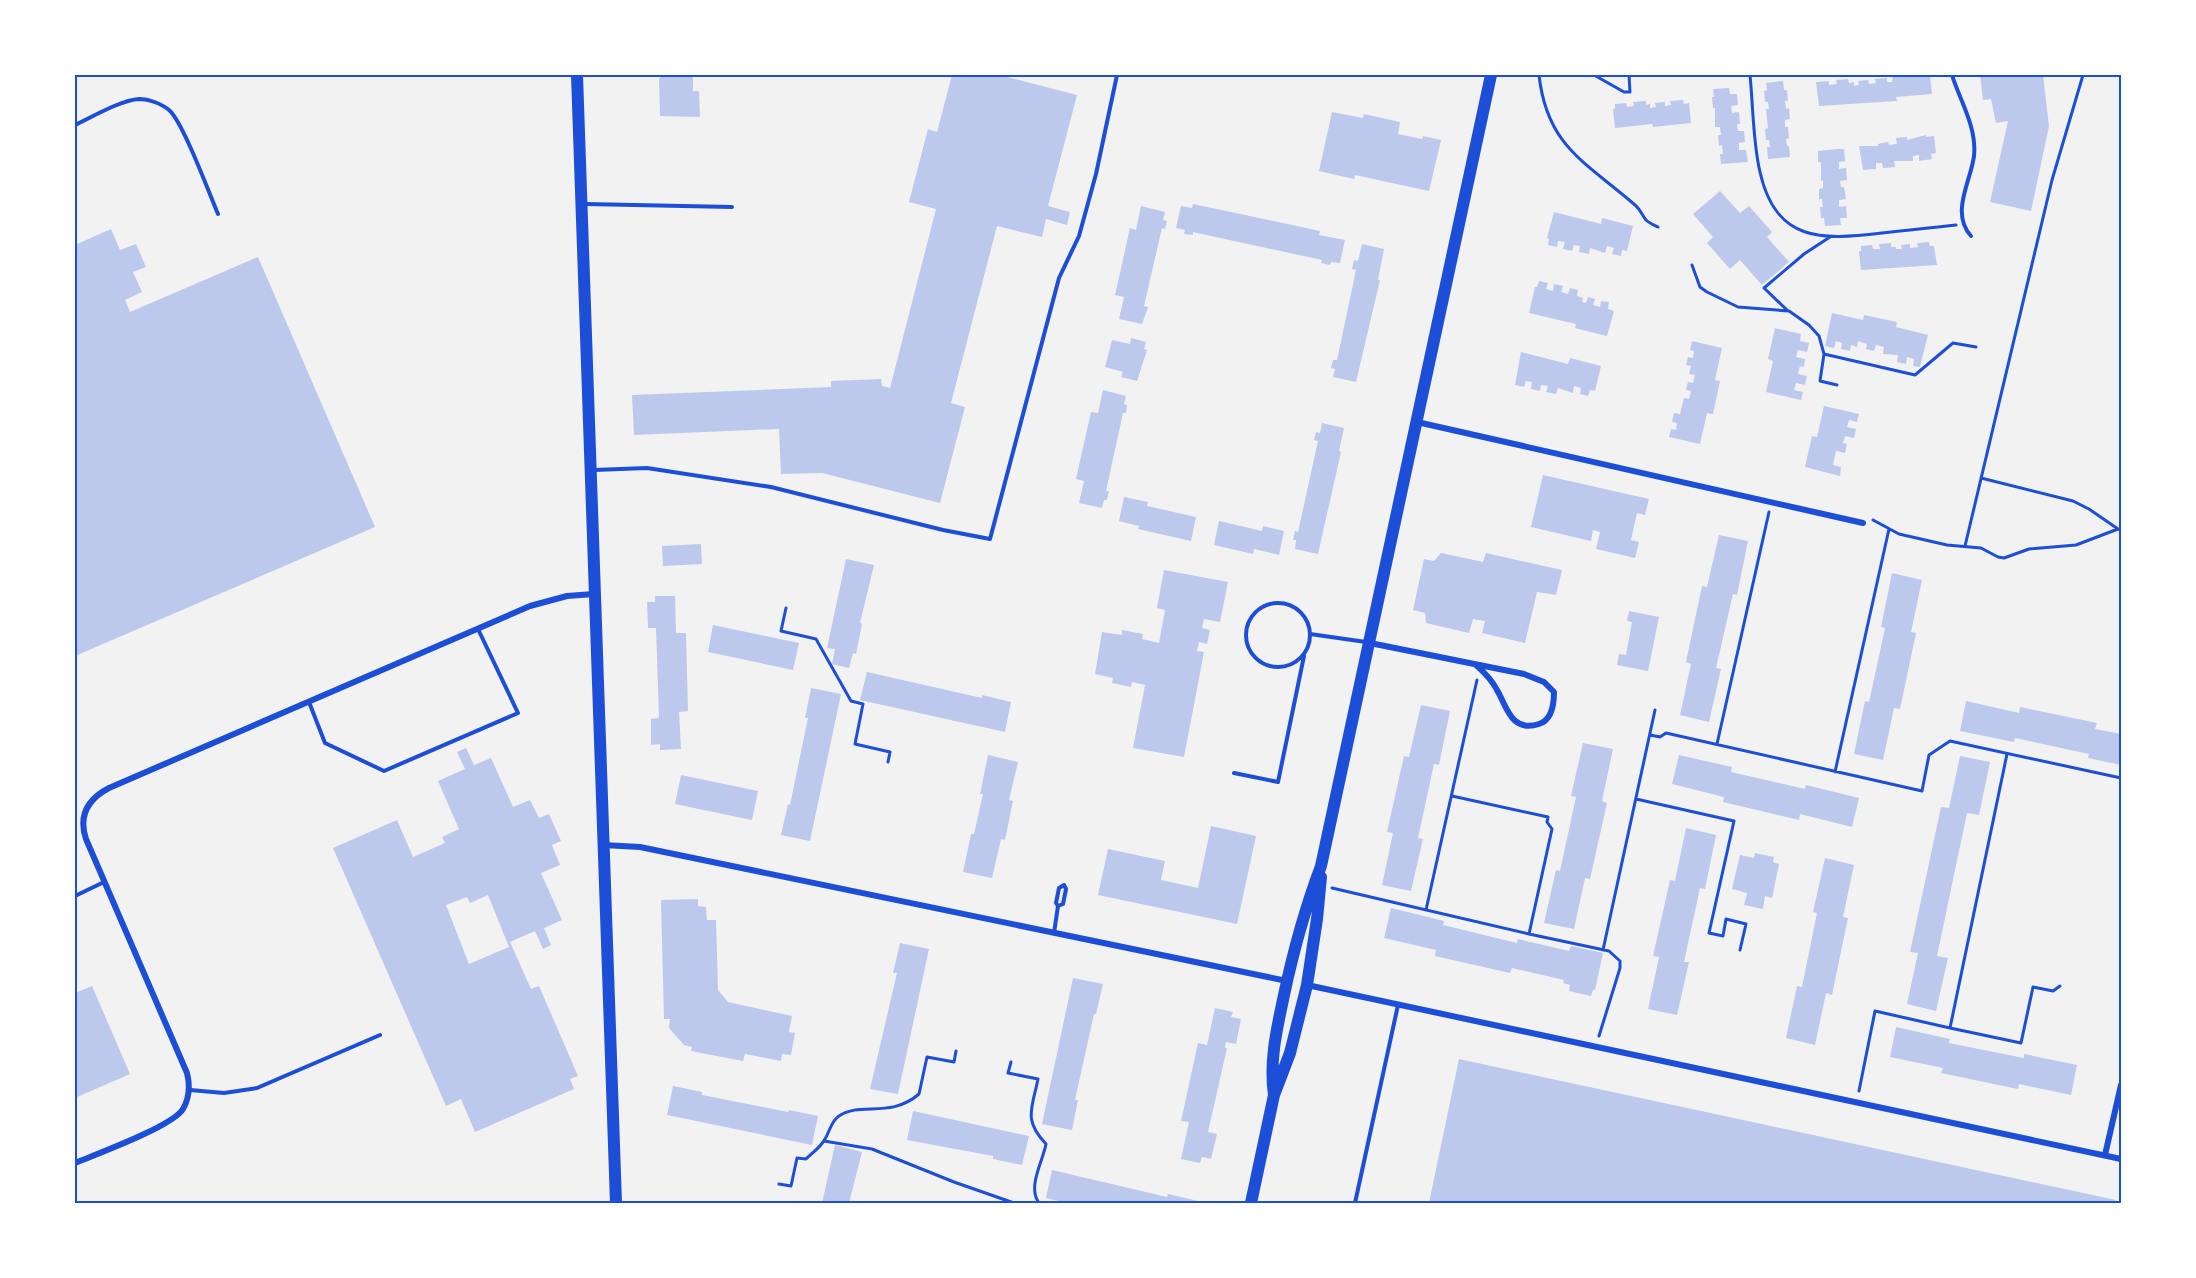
<svg xmlns="http://www.w3.org/2000/svg" width="2196" height="1278" viewBox="0 0 2196 1278" font-family="'DM Sans',sans-serif">
<style>
.building{fill:#bdc9ec;fill-rule:evenodd}
.lines{fill:none;stroke-linecap:round;stroke-linejoin:round}
.path{stroke:#1d4ed8;stroke-width:3}
.service{stroke:#1d4ed8;stroke-width:4}
.minor{stroke:#1d4ed8;stroke-width:6}
.secondary{stroke:#1d4ed8;stroke-width:12}
.neatline{fill:none;stroke:#1d4ed8;stroke-width:2}
</style>
<rect width="100%" height="100%" fill="#f2f2f2"/>
<path class="building" d="M661,75H693V91H699L700,117L660,116L659,78H661Z
M952,75H999L1077,95L1048,206L1070,212L1067,225L1046,219L1042,237L997,226L951,403L965,407L940,503L822,473L781,474L779,429L634,435L632,395L831,387V381L881,379L882,386L890,388L936,209L909,202L928,129L937,132Z
M1893,75H1906V77L1930,75L1932,94L1896,97L1897,101L1819,106L1816,82L1829,81V85L1837,84L1836,80L1848,79L1849,83L1854,82V86L1859,85L1858,81L1868,80L1869,84L1876,83L1875,79L1887,78V82H1892Z
M1980,75H2043L2049,126L2031,211L1990,202L2008,121L1996,123L1991,99L1983,100Z
M1783,81L1784,90H1787L1788,101H1785L1786,109L1789,108L1790,119L1785,120V127H1788L1789,138L1786,139L1787,146H1789L1790,157L1768,159L1767,147H1770L1769,140H1766L1765,129L1768,128L1766,109H1769L1768,102H1765L1764,91L1767,90L1766,83Z
M1729,88L1730,94H1737L1738,105L1731,106L1732,113L1739,112L1740,124H1737L1738,131H1744L1745,142L1739,143V150H1746L1748,162L1721,164L1720,154H1723L1722,145L1719,146L1718,135H1721L1720,127H1715V108H1713L1712,97H1714L1713,89Z
M1683,100L1684,104L1689,103L1691,123L1653,127L1652,124L1615,128L1613,109L1615,108V104L1626,103L1627,107L1634,106L1633,102L1646,101V105L1650,104V108L1656,107L1655,103L1665,102V106L1671,105L1670,101Z
M1332,112L1363,118L1364,114L1400,122L1398,134L1422,139L1423,136L1441,140L1429,191L1355,175L1354,179L1319,171Z
M1926,135V137L1934,136L1936,153L1931,154L1932,159L1919,161V155L1913,156V161H1894L1895,167L1883,168L1882,163H1876V169L1863,170L1859,146H1878V144L1888,142L1889,145L1897,144L1896,138L1907,137V140Z
M1837,149H1844L1845,161L1839,162V169L1846,168L1847,180L1840,181L1841,187H1844L1846,199L1839,200V207L1846,206L1847,218H1840L1841,225L1825,226L1824,218H1821L1820,207H1823L1822,199H1819V189L1823,188V180L1821,181V162H1818V151Z
M1720,191L1740,213L1749,206L1772,232L1767,237L1789,262L1762,285L1740,260L1730,269L1707,243L1713,237L1693,214Z
M1193,204L1320,231L1319,235L1345,240L1340,263L1331,262L1330,265L1321,263L1322,260L1193,232V235L1184,234L1185,230L1176,228L1181,206L1192,208Z
M1141,206L1165,212L1163,220L1167,221L1165,229L1162,228L1144,306L1148,307L1142,324L1119,319L1124,297L1115,295L1130,228L1136,230Z
M1554,212L1601,224L1602,218L1633,226L1627,251L1622,250L1621,256L1612,254L1614,248L1607,246L1605,253L1590,248L1589,254L1579,252L1580,246L1574,245L1572,251L1563,249L1565,242L1558,241L1557,247L1548,245L1549,239L1547,238Z
M111,229L120,250L136,244L146,267L133,272L142,292L125,300L130,312L258,257L375,527L75,656V245Z
M1929,242L1930,246H1934L1937,265L1861,270L1859,251H1861V246L1872,245L1873,249H1880L1879,244L1891,243V247H1896V249H1902L1901,245L1910,244V248L1918,247L1917,243Z
M1362,244L1384,249L1378,280H1380L1356,382L1333,377L1335,369L1331,368L1333,360H1337L1356,270L1352,269L1354,260L1358,261Z
M1539,281L1548,283L1546,289L1553,291L1554,284L1563,286L1561,292L1568,294L1570,288L1578,290L1577,296L1583,298L1582,302L1586,303L1588,297L1595,299L1593,305L1600,307L1601,301L1609,302L1608,309L1614,311L1607,336L1575,328L1576,324L1529,313L1535,287H1537Z
M1832,313L1863,320L1864,315L1897,322L1896,327L1928,335L1920,367L1913,366L1914,359L1907,357L1906,364L1897,362L1898,355L1883,354L1884,347L1876,345L1874,351L1866,349L1867,344L1858,341L1857,347L1851,345L1850,351L1841,349L1842,343L1836,341L1834,348L1825,346Z
M1775,328L1801,334L1800,341L1809,343L1807,352L1798,350L1796,357L1805,359L1804,367L1800,366L1798,374L1807,376L1805,385L1796,383L1794,390L1803,392L1801,400L1766,392L1773,361L1768,359Z
M1131,338L1146,342L1144,349L1147,350L1137,381L1121,377L1123,372L1105,367L1112,340L1130,344Z
M1692,341L1722,348L1715,380L1720,381L1713,414L1707,413L1700,444L1669,437L1671,429L1676,430L1677,423L1672,422L1674,413L1680,414L1684,398L1689,399L1691,391L1686,390L1688,382L1693,383L1695,375L1689,374L1691,366L1686,365L1688,357L1693,358L1694,351L1690,350Z
M1521,352L1568,364L1570,358L1601,366L1595,391L1590,390L1588,396L1580,394L1581,388L1574,386L1573,393L1558,388L1556,394L1546,392L1548,386L1541,385L1540,391L1531,389L1532,382L1526,381L1524,387L1515,385Z
M1103,390L1126,396L1124,404L1127,405L1126,413H1123L1106,491H1109L1107,500H1104L1102,508L1079,503L1084,481L1076,479L1091,412L1098,413Z
M1824,406L1859,414L1857,422L1849,420L1847,427L1856,429L1854,438L1845,436L1843,443L1847,444L1845,453L1836,451L1833,465L1841,467L1840,476L1805,467L1812,436L1817,437Z
M1322,423L1344,428L1339,451L1341,452L1318,554L1295,549L1296,540H1293L1295,531L1298,532L1318,441L1314,440L1316,432L1320,433Z
M1543,475L1649,499L1645,515L1637,513L1631,540L1639,542L1635,558L1596,549L1600,532L1593,530L1591,541L1531,527Z
M1124,497L1148,502L1147,506L1196,517L1191,541L1138,529L1139,526L1119,521Z
M1219,521L1262,531L1263,526L1284,531L1279,555L1254,549L1253,554L1214,545Z
M1719,535L1748,541L1737,595L1733,594L1716,668L1721,669L1709,722L1680,715L1691,664L1686,662L1702,586L1707,587Z
M701,544L702,564L663,566L662,546Z
M1441,553L1483,562L1486,553L1562,570L1556,595L1537,592L1525,643L1482,633L1485,621L1473,619L1469,633L1426,623L1425,613L1413,610L1424,559L1434,561Z
M846,559L874,565L860,623L862,624L856,654L853,653L849,668L832,664L835,649L827,648Z
M1164,570L1228,582L1220,622L1204,619L1202,628L1210,630L1207,644L1199,642L1197,651L1204,652L1184,757L1133,748L1145,685L1132,682L1131,687L1112,683L1113,678L1095,674L1102,632L1122,635V630L1143,634L1142,639L1159,643L1165,610L1157,608Z
M1892,573L1922,580L1911,632L1916,633L1900,709L1894,708L1883,760L1854,754L1865,701L1869,702L1885,628L1881,627Z
M655,596H675L676,633H686L688,711L679,712L681,749L660,750V744L651,745V719L659,718L656,628H648L647,602H655Z
M1629,611L1659,617L1648,671L1617,665L1619,654L1626,655L1632,622L1627,621Z
M713,625L799,643L793,670L708,652Z
M867,672L982,698V695L1011,702L1005,732L860,700Z
M811,688L841,694L810,841L781,835L788,804L790,805L808,718H805Z
M1966,701L2019,713L2020,707L2097,723L2095,729L2121,734V765L2088,758L2089,754L2015,738L2014,742L1960,731Z
M1421,705L1450,711L1439,765L1434,764L1418,838L1423,839L1411,891L1382,885L1393,833L1387,832L1404,756L1409,757Z
M1583,743L1613,749L1602,801L1607,803L1590,879L1585,878L1574,929L1544,923L1556,870L1560,871L1576,797L1571,796Z
M466,748L474,765L491,758L513,807L530,800L539,818L549,814L561,841L552,845L560,865L541,873L562,920L544,928L551,945L543,949L535,931L510,942L531,989L539,986L578,1076L570,1079L574,1089L475,1132L461,1099L446,1106L333,848L397,820L413,857L445,843L442,837L459,829L438,781L465,769L457,752ZM488,895L509,947L469,964L446,905L467,897L470,903Z
M988,755L1018,762L1009,800L1013,801L1005,840L1001,839L992,878L963,872L971,834H974L983,794H980Z
M1679,755L1732,767L1731,772L1805,789L1806,785L1859,798L1852,827L1800,814L1799,820L1723,802L1724,797L1672,784Z
M1960,756L1990,762L1979,815L1967,813L1937,956L1948,958L1936,1011L1907,1004L1918,953L1910,952L1941,807L1949,808Z
M681,775L758,791L752,820L675,804Z
M1211,826L1256,836L1237,924L1098,895L1108,849L1165,861L1161,880L1198,888Z
M1686,828L1716,835L1705,889L1700,888L1684,962H1689L1677,1015L1648,1009L1659,957L1653,956L1670,880L1675,881Z
M1755,853L1774,857L1773,862L1779,864L1772,898L1765,896L1763,909L1744,905L1747,893L1732,889L1740,855L1754,858Z
M1825,858L1854,865L1843,917L1848,918L1832,995L1826,993L1815,1045L1786,1038L1797,986L1802,987L1817,913L1813,912Z
M698,899V906L706,907L707,920H716L718,990L728,1002L792,1016L789,1032L795,1033L791,1055L782,1054L781,1061L745,1054L743,1061L691,1051L692,1047L684,1045L669,1028L670,1019H664L661,900Z
M1391,908L1444,921L1443,925L1517,943L1518,939L1569,951L1571,946L1603,953L1595,990H1593L1591,996L1569,991L1570,985L1563,983L1564,980L1512,968L1510,973L1435,956L1436,950L1384,938Z
M900,943L929,949L898,1094L870,1089L897,973H893Z
M1073,978L1103,984L1096,1014H1094L1075,1100H1078L1072,1130L1042,1124Z
M92,986L130,1074L77,1097L75,1092V993Z
M1215,1008L1233,1012L1231,1017L1241,1019L1236,1044L1226,1042L1225,1048H1227L1208,1132L1217,1134L1211,1159L1202,1157L1200,1163L1181,1159L1189,1122L1181,1121L1198,1043L1207,1045Z
M1896,1027L1950,1039L1949,1043L2024,1058V1054L2077,1065L2071,1095L2019,1084L2018,1089L1941,1073L1943,1068L1890,1057Z
M1459,1059L1771,1126L2116,1200L2115,1203H1429Z
M673,1086L702,1092V1095L788,1112L789,1110L818,1116L812,1145L667,1115Z
M913,1111L1029,1136L1022,1165L993,1159V1156L907,1140Z
M835,1145L862,1152L849,1203H822Z
M1052,1170L1167,1197L1168,1194L1198,1201L1197,1203H1067L1046,1198Z"/>
<g class="lines">
<path class="path" d="M1539,75C1547,147 1586,162 1635,205C1640,209 1642,215 1646,220C1649,223 1654,225 1658,227
M1594,75L1624,92H1630L1629,75
M1750,75C1753,104 1753,144 1760,172C1776,243 1822,240 1882,233C1907,230 1931,228 1956,225
M1692,265L1700,287L1707,292L1738,307L1789,311L1809,325L1819,336L1824,354L1820,381L1837,385
M1787,310L1764,288L1804,254L1830,237
M1824,354L1915,375L1953,343L1976,347
M1981,478L2073,501L2089,509L2118,529
M1873,520L1899,534L1947,545L1981,548L1998,557L2004,558L2029,549L2076,545L2118,529L2121,530
M1965,546L2052,180L2083,75
M786,608L781,631L816,639L851,701L863,704L855,744L890,752L888,762
M1650,735L1660,737L1666,733L1922,791L1929,755L1950,741L2121,778
M1717,744L1769,512
M1835,772L1889,529
M1452,796L1548,817L1547,822L1552,829L1529,934L1609,951L1620,961V968L1599,1036
M1636,799L1734,821L1709,933L1723,936L1726,919L1746,924L1740,950
M1332,888L1529,934
M1426,910L1477,680
M1603,950L1655,710
M1950,1028L2021,1043L2033,987L2053,991L2060,986
M1011,1062L1008,1073L1038,1079C1032,1109 1023,1120 1046,1144C1043,1161 1027,1187 1039,1203
M1859,1091L1875,1011L1950,1028L2007,754
M824,1141L872,1149L954,1182L1014,1203
M779,1184L791,1186L797,1158L806,1159C812,1153 821,1147 825,1139C830,1131 831,1121 839,1116C861,1101 890,1119 919,1094L927,1057L954,1062L956,1051"/>
<path class="service" d="M1952,75C1960,101 1977,127 1974,156C1971,181 1950,213 1971,236
M75,125C92,117 121,100 139,99C149,99 162,104 169,110C183,122 209,193 218,214
M585,204L732,207
M594,470L647,468L771,487L943,530L990,539L1059,278L1079,236L1096,174L1117,75
M1246 635a32 32 0 1 1 64 0a32 32 0 1 1-64 0Z
M1310,634L1366,642
M309,702L325,743L384,771L518,713L478,629
M1234,773L1278,782L1304,656
M75,896L104,882
M1058,906L1063,904L1066,889L1064,885
M1054,933L1058,906L1056,903L1059,888L1064,885
M190,1090L224,1093L257,1088L380,1035
M1355,1203L1398,1005"/>
<path class="minor" d="M1417,422L1863,523
M1370,643L1524,674L1544,682L1554,692C1554,704 1552,720 1539,724C1511,733 1507,707 1497,690C1492,680 1484,672 1476,665
M603,845L640,847L1287,981
M1307,985L2121,1159
M2105,1155L2121,1085
M75,1163C97,1154 173,1126 183,1109C190,1097 190,1085 187,1073L86,839C78,815 88,799 109,788L530,606L567,596L594,594"/>
<path class="secondary" d="M577,75L616,1203
M1274,1095C1269,1061 1277,1028 1284,995C1294,948 1304,911 1321,866L1491,75
M1251,1203L1274,1095L1290,1053L1307,985L1317,919L1321,877"/>
</g>
<rect width="2196" height="1278" fill="none" stroke="#ffffff" stroke-width="153"/>
<rect x="76" y="76" width="2044" height="1126" class="neatline"/>
</svg>
